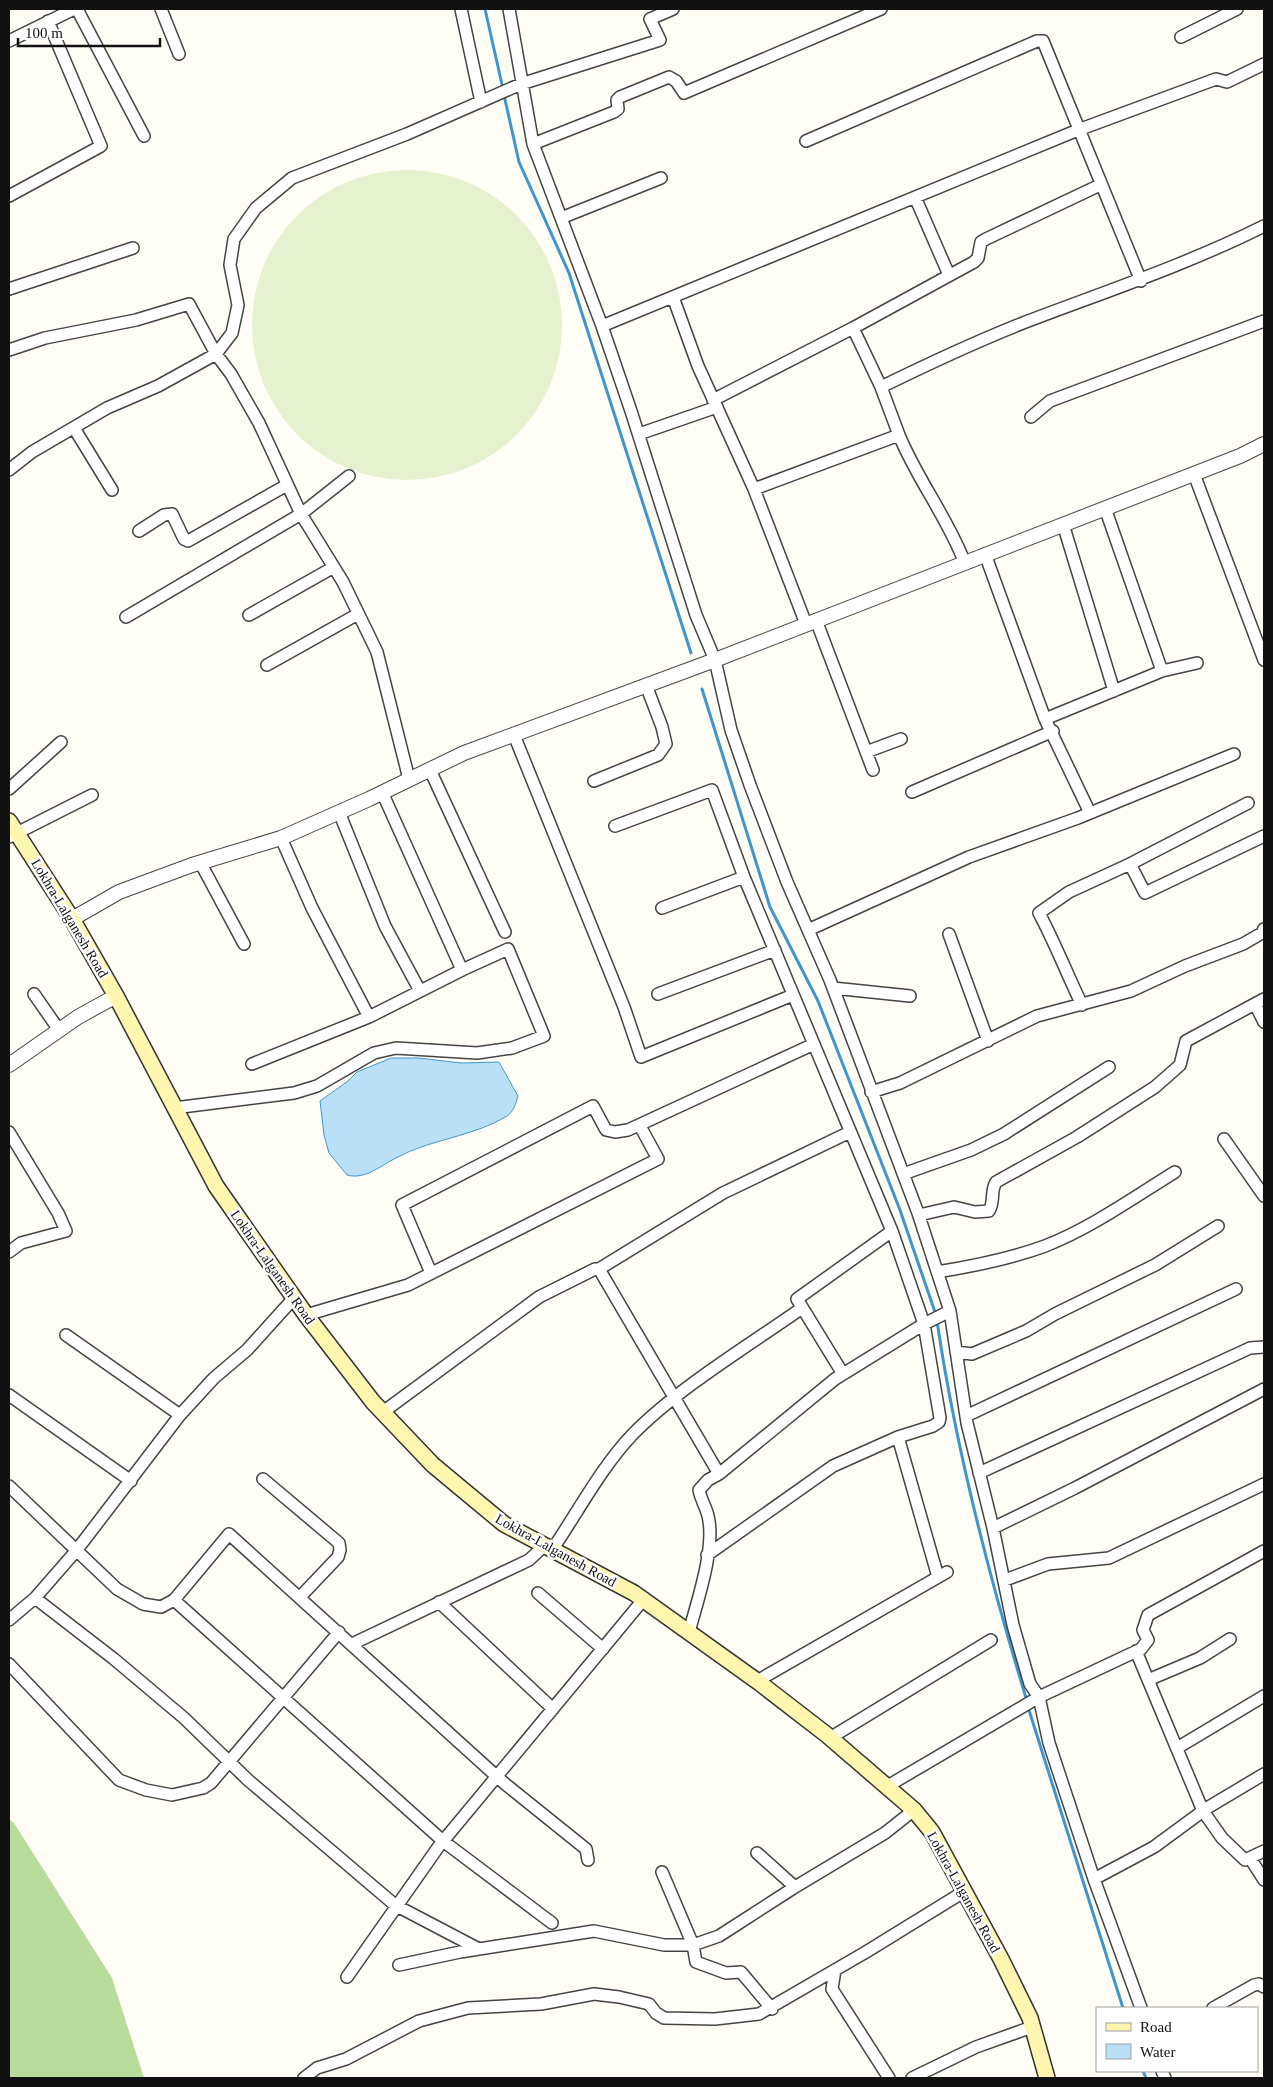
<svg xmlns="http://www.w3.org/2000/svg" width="1273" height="2087" viewBox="0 0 1273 2087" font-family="Georgia,serif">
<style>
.forest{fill:#b9dc9c}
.pitch{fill:#e6f2cf}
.water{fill:#b9e0f7;stroke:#3f96cf}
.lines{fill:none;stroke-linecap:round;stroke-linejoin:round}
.stream{stroke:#3f96cf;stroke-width:3}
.minor-casing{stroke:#444;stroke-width:14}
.tertiary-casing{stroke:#444;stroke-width:16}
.secondary-casing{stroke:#333;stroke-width:18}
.minor{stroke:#fff;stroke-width:11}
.tertiary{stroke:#fff;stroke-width:14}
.secondary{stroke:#fff6b0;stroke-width:15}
.labels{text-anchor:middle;stroke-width:5;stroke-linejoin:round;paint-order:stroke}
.street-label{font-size:14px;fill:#111;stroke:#fff}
</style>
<rect width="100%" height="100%" fill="#fffdf5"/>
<path class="forest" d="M9,1819L14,1823L112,1978L144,2078H9Z"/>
<path class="pitch" d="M252 325a155 155 0 1 1 310 0a155 155 0 1 1-310 0Z"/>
<path class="water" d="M391,1058H419L461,1063L499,1062L518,1096C516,1103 514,1111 507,1116C473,1137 430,1139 396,1158C380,1166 365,1180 347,1175L329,1153L324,1135L320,1101L348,1081L357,1072Z"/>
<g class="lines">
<path class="stream" d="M485,9L503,89
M504,95L519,162L569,273L691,653
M702,689L770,907L818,1001L900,1210L936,1315
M937,1321C956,1450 989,1577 1027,1701
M1028,1707L1123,2008
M1143,2071L1146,2078"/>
<g class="minor-casing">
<path id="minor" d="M77,9L144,136
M161,9L179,54
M461,9L481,102
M509,9L533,144L602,326L631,411L696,615L715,660L731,730L750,785L787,882L830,980L918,1213L950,1311L967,1423L993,1528L1013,1625L1030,1684L1039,1697L1049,1743L1094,1879
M1181,37L1237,9
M9,41L74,9
M806,141L1037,41H1043L1141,281
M533,144L614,112L618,109L617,100L620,97L669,77L676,81L684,93L881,9
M9,196L101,146L48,21
M915,197L949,275
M561,218L661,178
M9,289L133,248
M673,297L698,366L754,489L806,624
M602,326L1078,130L1216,79L1227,82L1264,64
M853,328L974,262L978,258L981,242L986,239L1100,185
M9,350L45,338L136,320L189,304L216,354L231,374L259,423L301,514L343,582L377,652L409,779
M713,400L853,328L881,387C928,364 975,342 1023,323C1104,292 1186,265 1264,226
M1031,417L1050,401L1264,321
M74,428L112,490
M639,434L717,407
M899,435C917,479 947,517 964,561
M9,470L32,452L107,408L158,386L216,354L232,333L238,305L230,265L234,239L256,208L292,178L407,134L521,84L660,40L650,19L673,9
M1194,474L1264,660
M754,489L899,435L881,387
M1063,524L1114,691
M139,531L164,515L172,514L184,539L188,541L287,485
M985,554L1045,719L1090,813
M249,615L334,567
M126,617L301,514L349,476
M816,620L873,770
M267,665L358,614
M1162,671L1197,663
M1045,719L1162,671L1105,508
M514,735L624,1007L641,1057L793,995
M866,752L901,739
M430,770L505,932
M594,781L658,755L666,744L662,727L646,685
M9,789L61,742
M382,792L462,970
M912,792L1053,731
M339,812L385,926L420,991
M615,826L712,790L744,877L892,1231
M9,837L92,795
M281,838L312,908L369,1017
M200,862L244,944
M1130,864L1145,893L1264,836
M662,908L744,877
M808,930L969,857L1078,818L1234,754
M949,934L988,1041
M833,988L910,996
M34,994L59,1030
M658,994L775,950
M1255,1004L1264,1022
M1082,1005C1067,974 1055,943 1039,913L1069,892L1130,864L1248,803
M871,1092L900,1083L1037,1016L1131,991L1185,966L1243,944L1262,933L1264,929
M174,1108L294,1093L317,1086L374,1053L396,1048L477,1053L512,1048L544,1036L508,949L462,970L369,1017L252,1064
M9,1132L58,1213L66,1231L21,1243L9,1252
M1224,1139L1264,1196
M903,1174L971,1150L1004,1134L1109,1067
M919,1215L954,1207L975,1212L989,1211C995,1201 990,1192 996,1182L1077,1137L1155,1087L1180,1065L1186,1041L1264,999
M599,1269L719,1474
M937,1272C974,1266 1010,1259 1045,1246C1091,1228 1133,1198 1175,1172
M431,1273L402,1205L593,1106L606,1130L615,1132L628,1130L814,1044
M306,1315L408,1285L658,1159L640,1126
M66,1335L180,1415
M956,1352L972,1354L1026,1331L1055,1314L1155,1265L1218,1226
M843,1374L797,1299L892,1231L924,1324L940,1418L939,1422L933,1426L898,1437
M9,1395L131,1481
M383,1412L539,1297L595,1269H599L723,1193L850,1132
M966,1416L1236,1289
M979,1473L1250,1348L1264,1347
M263,1479L339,1543L340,1550L338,1557L300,1597
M9,1486L117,1589L143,1604L161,1607L174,1600L229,1534L504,1783L586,1849L588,1860
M993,1528L1075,1488L1264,1389
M552,1550C578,1512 600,1469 632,1435C678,1388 748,1346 802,1308
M707,1555L833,1466L898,1437L938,1577
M1005,1580L1048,1564L1109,1558L1264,1484
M538,1593L603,1649
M35,1598L114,1659L184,1718L248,1780L395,1905L479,1949
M174,1600L443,1841L552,1923
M439,1602L553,1709
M9,1620L35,1598L76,1551L180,1415L214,1378L247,1350L294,1298
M689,1632C697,1602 716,1547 708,1516C706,1507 701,1500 699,1490L708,1480L719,1474L835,1379L924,1324L950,1311
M352,1644L529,1560L544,1546
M1136,1651L1203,1811L1222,1838L1245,1860L1264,1851
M9,1664L119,1780L146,1790L172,1795L203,1788L211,1783L339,1632
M1148,1680L1200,1658L1230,1639
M757,1681L947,1572
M830,1738L991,1640
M1177,1748L1264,1696
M886,1787L1039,1697L1141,1649L1148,1640L1143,1630L1148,1615L1264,1551
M757,1853L795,1887
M1250,1858L1264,1880
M662,1872L693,1945L696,1962L726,1973L741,1972L772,2009
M399,1965L460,1952L594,1931L664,1945H693L719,1936L795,1887L885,1833L914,1810
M835,1970L832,1989L889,2078
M347,1977L439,1846L643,1600
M1141,2008L1094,1879L1154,1847L1207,1808L1264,1774
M1213,2008L1254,1985L1259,1984L1264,1987
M1162,2071L1165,2078
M304,2078L317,2068L346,2059L419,2021L468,2008L541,2004L594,1994L619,1997L649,2004L656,2013L664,2018L715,2019L759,2014L866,1952L965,1891
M912,2078L976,2047L1032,2027"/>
</g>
<g class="tertiary-casing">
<path id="tertiary" d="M72,919L119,892L192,865L281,838L369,799L464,753L715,660L1240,456L1264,444
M9,1065L78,1017L116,996"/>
</g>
<g class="secondary-casing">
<path id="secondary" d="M9,821L72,919L116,996L216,1186L306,1315L373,1402L433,1465L504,1524L634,1593L761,1684L827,1735L914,1810L932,1832L1001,1959L1030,2018L1047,2078"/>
</g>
<use href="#minor" class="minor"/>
<use href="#tertiary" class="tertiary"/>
<use href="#secondary" class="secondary"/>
</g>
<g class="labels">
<g class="street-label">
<text transform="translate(70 918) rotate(59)" y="5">Lokhra-Lalganesh Road</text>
<text transform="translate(273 1267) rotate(55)" y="5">Lokhra-Lalganesh Road</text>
<text transform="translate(556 1550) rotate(29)" y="5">Lokhra-Lalganesh Road</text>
<text transform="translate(964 1892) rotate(61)" y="5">Lokhra-Lalganesh Road</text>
</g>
</g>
<rect width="1273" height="2087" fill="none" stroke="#111111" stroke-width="20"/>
<rect x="1096" y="2007" width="162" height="65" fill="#ffffff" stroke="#a0a0a0"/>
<rect x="1106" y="2023" width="25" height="8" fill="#fff6b0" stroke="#a0a0a0"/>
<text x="1140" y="2032" font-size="15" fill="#111111">Road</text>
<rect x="1106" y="2044" width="25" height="15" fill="#b9e0f7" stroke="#a0a0a0"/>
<text x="1140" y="2057" font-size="15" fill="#111111">Water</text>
<path d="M18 38v8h142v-8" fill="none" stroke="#111111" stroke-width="2.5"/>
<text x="25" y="38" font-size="15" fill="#111111" stroke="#ffffff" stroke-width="4" paint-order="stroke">100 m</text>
</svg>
